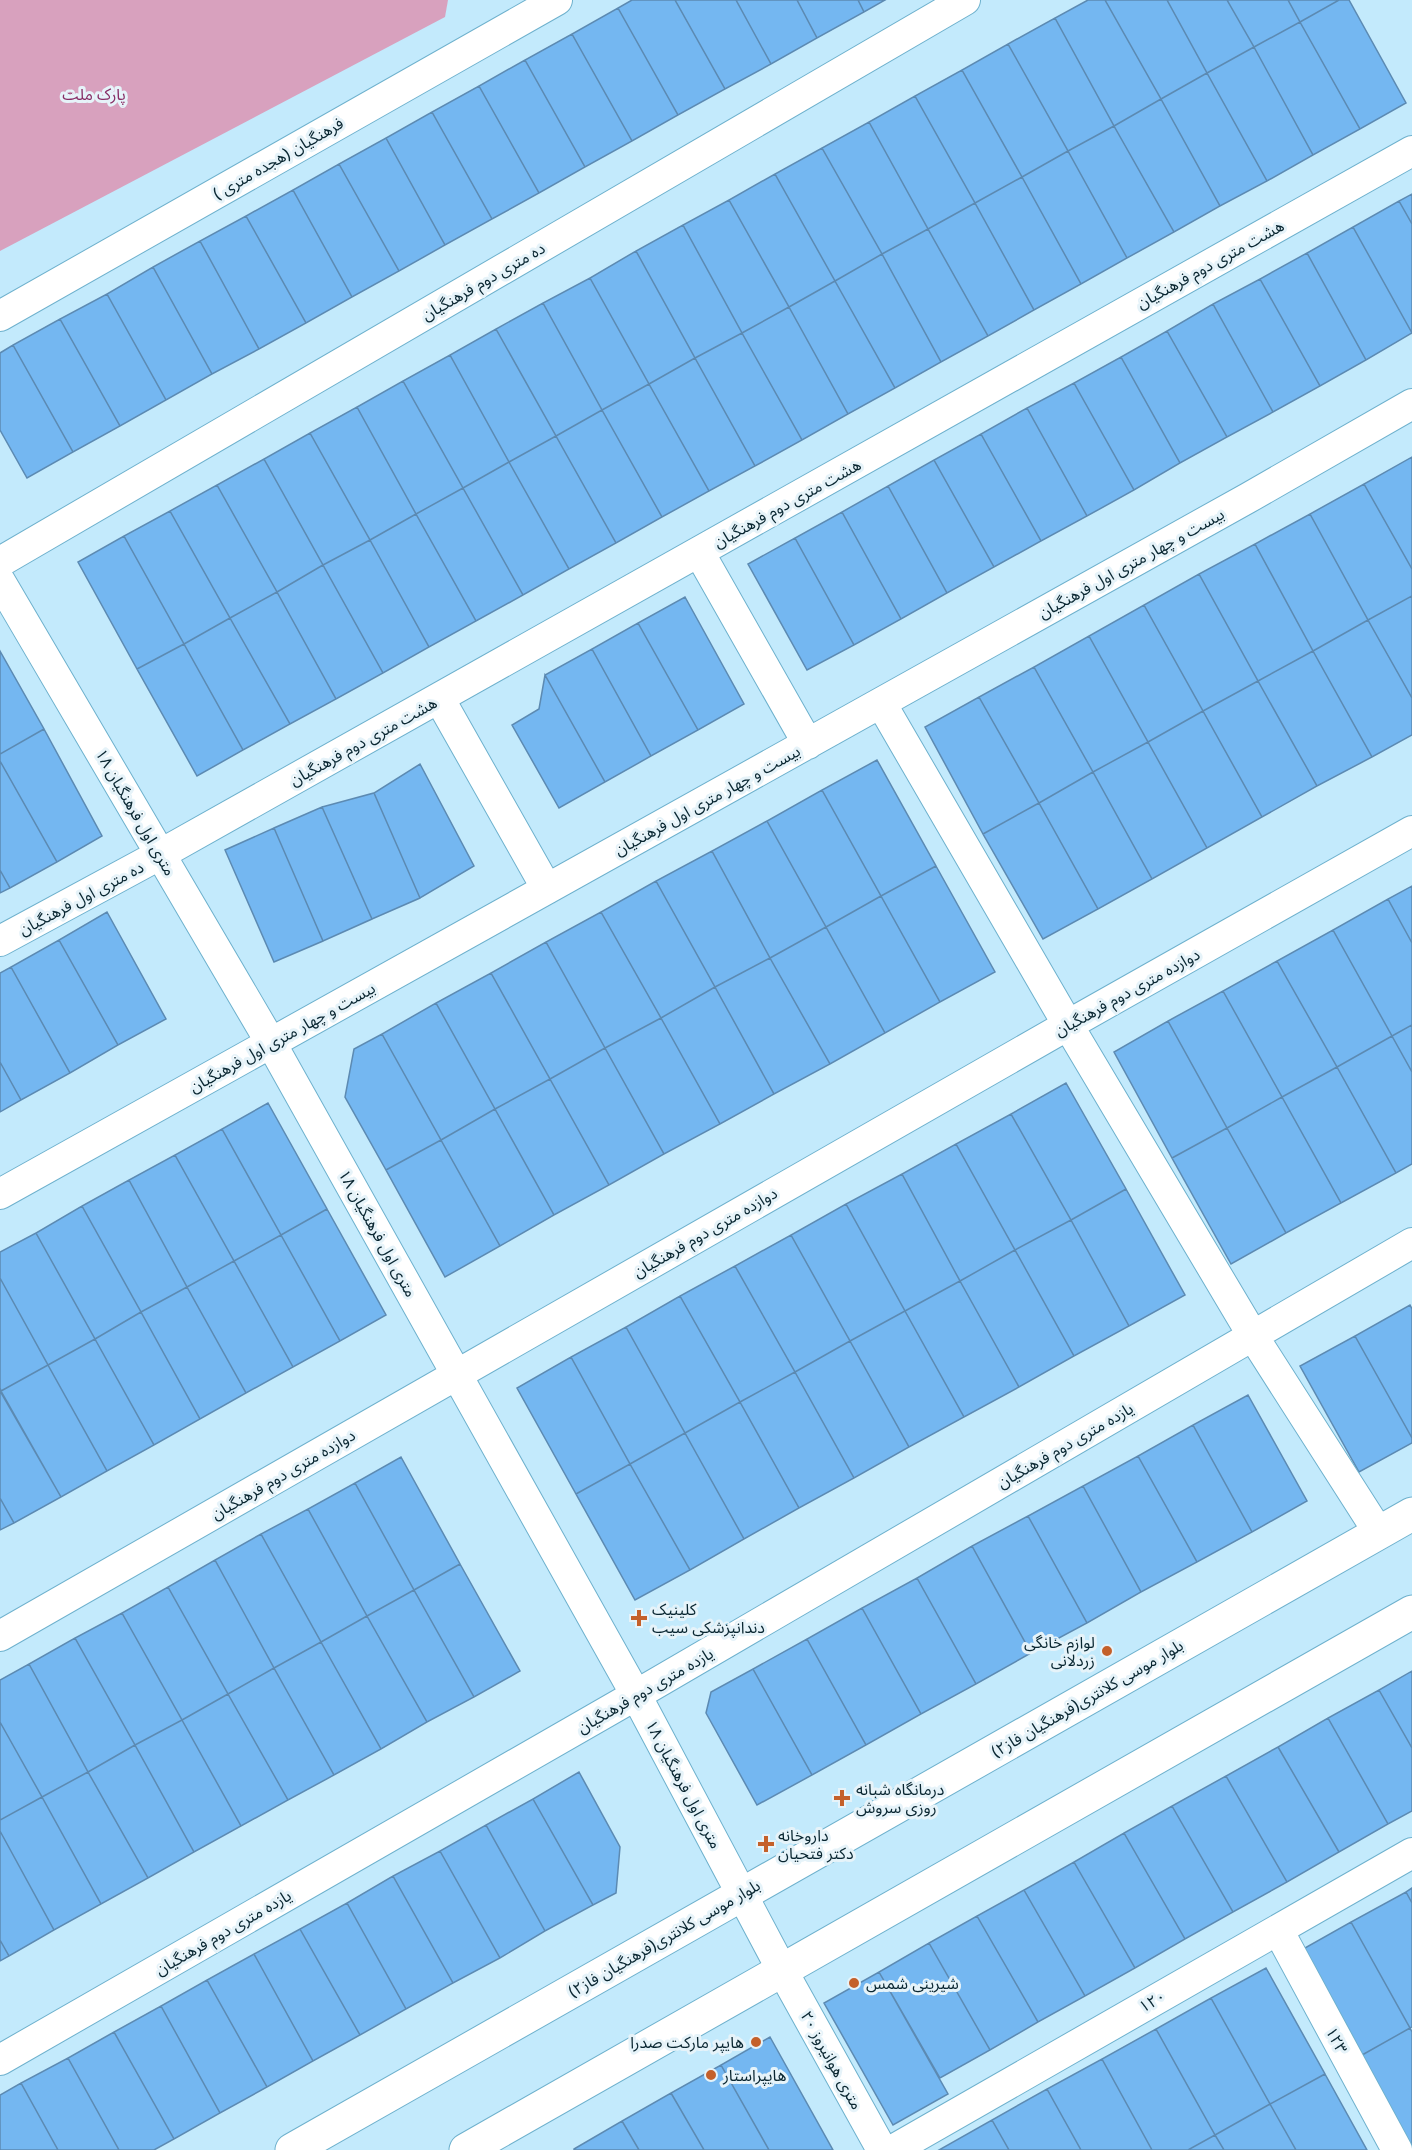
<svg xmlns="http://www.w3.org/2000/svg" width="1412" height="2150" viewBox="0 0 1412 2150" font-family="'Varela Round','Noto Sans Arabic',sans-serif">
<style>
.green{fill:#d8a1be}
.building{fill:#74b7f1;stroke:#5c8ab2;stroke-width:1.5}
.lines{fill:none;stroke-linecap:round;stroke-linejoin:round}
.minor-casing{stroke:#6eb1cd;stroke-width:32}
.secondary-casing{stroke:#6eb1cd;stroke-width:35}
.minor{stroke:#fff;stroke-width:30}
.secondary{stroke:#fff;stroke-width:33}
.poi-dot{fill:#c4602a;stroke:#e6f3f9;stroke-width:2}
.labels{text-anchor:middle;stroke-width:6;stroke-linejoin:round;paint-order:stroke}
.park-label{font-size:16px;fill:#872d65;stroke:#e6f3f9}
.street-label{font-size:16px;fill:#092631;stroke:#e6f3f9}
.poi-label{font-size:16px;fill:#092631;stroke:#e6f3f9;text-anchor:start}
</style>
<rect width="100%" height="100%" fill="#c3eafc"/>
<path class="green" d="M0,0H448L445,17L0,251Z"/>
<path class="building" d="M632,0H675L725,89L678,115L618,8Z
M675,0H736L771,64L725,89Z
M736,0H797L817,38L771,64Z
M797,0H858L864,12L817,38Z
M858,0H885L864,12Z
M1088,0H1105L1161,99L1114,126L1055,18Z
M1105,0H1167L1207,73L1161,99Z
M1167,0H1227L1254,47L1207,73Z
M1227,0H1288L1300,22L1254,47Z
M1288,0H1339L1300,22Z
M1339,0H1349L1406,103L1360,129L1300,22Z
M618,8L678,115L632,141L572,34Z
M1055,18L1114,126L1068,151L1008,44Z
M1300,22L1360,129L1313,155L1254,47Z
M572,34L632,141L585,167L525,60Z
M1008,44L1068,151L1022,177L962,70Z
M1254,47L1313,155L1267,181L1207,73Z
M525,60L585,167L539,193L479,86Z
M962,70L1022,177L975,203L915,96Z
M1207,73L1267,181L1220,206L1161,99Z
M479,86L539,193L492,219L432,112Z
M915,96L975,203L928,229L869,122Z
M1161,99L1220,206L1174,232L1114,126Z
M432,112L492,219L445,245L386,138Z
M869,122L928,229L882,254L822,148Z
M1114,126L1174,232L1127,258L1068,151Z
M386,138L445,245L399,271L339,164Z
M822,148L882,254L835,281L775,174Z
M1068,151L1127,258L1081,284L1022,177Z
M339,164L399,271L352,297L293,190Z
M775,174L835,281L789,307L729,200Z
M1022,177L1081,284L1034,310L975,203Z
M293,190L352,297L306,323L246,216Z
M1412,194V224L1399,201Z
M729,200L789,307L742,333L683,225Z
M1399,201L1412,224V333L1353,227Z
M975,203L1034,310L988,336L928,229Z
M246,216L306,323L259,349L200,241Z
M683,225L742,333L695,358L636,251Z
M1353,227L1412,333L1366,360L1307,253Z
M928,229L988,336L941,362L882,254Z
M200,241L259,349L212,374L153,267Z
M636,251L695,358L649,384L590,278Z
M1307,253L1366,360L1320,386L1260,279Z
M882,254L941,362L895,388L835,281Z
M153,267L212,374L166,400L107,294Z
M590,278L649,384L602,410L543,303Z
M1260,279L1320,386L1273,412L1213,304Z
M835,281L895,388L848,414L789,307Z
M107,294L166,400L120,426L60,319Z
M543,303L602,410L556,436L496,329Z
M1213,304L1273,412L1227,437L1167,331Z
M789,307L848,414L802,440L742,333Z
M60,319L120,426L73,452L13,345Z
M496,329L556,436L509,462L450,355Z
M1167,331L1227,437L1180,463L1121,357Z
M742,333L802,440L755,466L695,358Z
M13,345L73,452L27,478L0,430V353Z
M450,355L509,462L463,488L403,381Z
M1121,357L1180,463L1134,490L1074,383Z
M695,358L755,466L709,491L649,384Z
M403,381L463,488L416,514L357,407Z
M1074,383L1134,490L1087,516L1027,408Z
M649,384L709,491L662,517L602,410Z
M357,407L416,514L370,540L310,433Z
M1027,408L1087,516L1041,541L981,434Z
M602,410L662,517L616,543L556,436Z
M310,433L370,540L323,565L264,459Z
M981,434L1041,541L994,567L934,460Z
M556,436L616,543L569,569L509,462Z
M1412,457V569L1364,484Z
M264,459L323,565L277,592L217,485Z
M934,460L994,567L947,593L888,486Z
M509,462L569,569L523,595L463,488Z
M1364,484L1412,569V596L1368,620L1310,514Z
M217,485L277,592L230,618L170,511Z
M888,486L947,593L901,619L842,512Z
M463,488L523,595L476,621L416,514Z
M170,511L230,618L184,644L124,536Z
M842,512L901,619L854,645L795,538Z
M416,514L476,621L429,647L370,540Z
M1310,514L1368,620L1313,651L1255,544Z
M124,536L184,644L137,669L78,562Z
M795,538L854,645L807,670L748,564Z
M370,540L429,647L383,673L323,565Z
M1255,544L1313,651L1258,681L1199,574Z
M323,565L383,673L336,699L277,592Z
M1199,574L1258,681L1203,711L1144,605Z
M277,592L336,699L290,724L230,618Z
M1412,596V698L1368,620Z
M685,597L744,704L698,730L638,623Z
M1144,605L1203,711L1148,742L1089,636Z
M230,618L290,724L243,750L184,644Z
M1368,620L1412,698V735L1372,757L1313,651Z
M638,623L698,730L651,756L592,649Z
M1089,636L1148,742L1093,772L1034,667Z
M184,644L243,750L197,776L137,669Z
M592,649L651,756L605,782L545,675Z
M0,651L44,729L0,754Z
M1313,651L1372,757L1317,786L1258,681Z
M1034,667L1093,772L1039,803L979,697Z
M545,675L605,782L559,808L512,725L539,709Z
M1258,681L1317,786L1262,817L1203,711Z
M979,697L1039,803L983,834L925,727Z
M1203,711L1262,817L1207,848L1148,742Z
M44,729L102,836L57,862L0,761V754Z
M1148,742L1207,848L1152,879L1093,772Z
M877,760L936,866L881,896L822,790Z
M0,761L57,862L10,888L0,870Z
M420,764L474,866L420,898L374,793Z
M1093,772L1152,879L1098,909L1039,803Z
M822,790L881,896L826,927L767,821Z
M374,793L420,898L372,919L322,807Z
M1039,803L1098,909L1043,939L983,834Z
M322,807L372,919L323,941L274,828Z
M767,821L826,927L770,958L712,851Z
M274,828L323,941L274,962L225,850Z
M712,851L770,958L715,987L656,881Z
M936,866L995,972L940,1002L881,896Z
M0,870L10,888L0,893Z
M656,881L715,987L661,1018L601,912Z
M1412,886V943L1388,899Z
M881,896L940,1002L885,1033L826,927Z
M1388,899L1412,943V1025L1392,1036L1333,930Z
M107,912L166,1019L118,1045L59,940Z
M601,912L661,1018L605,1048L546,942Z
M826,927L885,1033L830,1064L770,958Z
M1333,930L1392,1036L1337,1067L1277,961Z
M59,940L118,1045L70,1073L11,967Z
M546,942L605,1048L550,1079L491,973Z
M770,958L830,1064L774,1094L715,987Z
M1277,961L1337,1067L1282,1097L1223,991Z
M11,967L70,1073L21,1100L0,1062V973Z
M491,973L550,1079L495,1109L436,1003Z
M715,987L774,1094L720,1124L661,1018Z
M1223,991L1282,1097L1227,1128L1168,1021Z
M436,1003L495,1109L441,1140L382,1034Z
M661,1018L720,1124L664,1154L605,1048Z
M1168,1021L1227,1128L1172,1158L1114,1052Z
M1412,1025V1072L1392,1036Z
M382,1034L441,1140L386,1170L345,1097L354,1049Z
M1392,1036L1412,1072V1164L1396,1173L1337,1067Z
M605,1048L664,1154L609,1185L550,1079Z
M0,1062L21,1100L0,1112Z
M1337,1067L1396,1173L1341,1203L1282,1097Z
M550,1079L609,1185L554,1215L495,1109Z
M1066,1083L1126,1189L1071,1220L1011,1114Z
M1282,1097L1341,1203L1286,1233L1227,1128Z
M268,1103L327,1209L281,1235L222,1129Z
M495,1109L554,1215L500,1246L441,1140Z
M1011,1114L1071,1220L1015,1250L956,1144Z
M1227,1128L1286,1233L1231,1264L1172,1158Z
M222,1129L281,1235L234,1261L175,1155Z
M441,1140L500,1246L445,1277L386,1170Z
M956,1144L1015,1250L960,1281L902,1174Z
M175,1155L234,1261L187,1287L129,1180Z
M902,1174L960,1281L905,1311L846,1204Z
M129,1180L187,1287L141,1312L82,1206Z
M1126,1189L1185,1295L1129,1326L1071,1220Z
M846,1204L905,1311L850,1341L791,1235Z
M82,1206L141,1312L95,1339L36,1233Z
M327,1209L386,1315L340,1341L281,1235Z
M1071,1220L1129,1326L1074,1356L1015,1250Z
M36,1233L95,1339L48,1365L0,1278V1252Z
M281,1235L340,1341L293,1367L234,1261Z
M791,1235L850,1341L795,1372L735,1266Z
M1015,1250L1074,1356L1019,1387L960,1281Z
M234,1261L293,1367L246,1393L187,1287Z
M735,1266L795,1372L740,1402L680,1296Z
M0,1278L48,1365L1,1391L0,1388Z
M960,1281L1019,1387L964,1417L905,1311Z
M187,1287L246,1393L200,1419L141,1312Z
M680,1296L740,1402L685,1433L626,1327Z
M1410,1305L1412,1309V1438L1355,1336Z
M905,1311L964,1417L909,1447L850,1341Z
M141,1312L200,1419L154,1445L95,1339Z
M626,1327L685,1433L630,1464L571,1357Z
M1355,1336L1412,1438V1443L1359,1472L1300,1366Z
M95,1339L154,1445L107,1471L48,1365Z
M850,1341L909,1447L854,1478L795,1372Z
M571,1357L630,1464L576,1494L517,1388Z
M48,1365L107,1471L61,1497L1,1391Z
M795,1372L854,1478L799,1508L740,1402Z
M0,1391L61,1497L14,1523L0,1498Z
M1248,1395L1307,1501L1252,1532L1193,1425Z
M740,1402L799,1508L744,1539L685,1433Z
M1193,1425L1252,1532L1197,1562L1138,1456Z
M685,1433L744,1539L690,1570L630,1464Z
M1138,1456L1197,1562L1141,1592L1083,1486Z
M401,1457L460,1564L414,1590L355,1483Z
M630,1464L690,1570L635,1600L576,1494Z
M355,1483L414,1590L367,1616L308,1509Z
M1083,1486L1141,1592L1087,1623L1028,1516Z
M0,1498L14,1523L0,1530Z
M308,1509L367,1616L321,1642L261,1534Z
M1028,1516L1087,1623L1031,1653L972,1546Z
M261,1534L321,1642L274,1668L215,1560Z
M972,1546L1031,1653L976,1684L917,1578Z
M215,1560L274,1668L228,1694L168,1587Z
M460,1564L520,1671L474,1697L414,1590Z
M917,1578L976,1684L921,1714L862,1608Z
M168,1587L228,1694L182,1720L122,1613Z
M414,1590L474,1697L427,1722L367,1616Z
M862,1608L921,1714L866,1745L807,1639Z
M122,1613L182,1720L135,1745L75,1638Z
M367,1616L427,1722L381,1749L321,1642Z
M75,1638L135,1745L88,1772L29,1664Z
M807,1639L866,1745L812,1775L753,1669Z
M321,1642L381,1749L334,1775L274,1668Z
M29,1664L88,1772L42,1797L0,1722V1680Z
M274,1668L334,1775L288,1800L228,1694Z
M753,1669L812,1775L757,1805L706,1713L711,1692Z
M1412,1671V1748L1379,1690Z
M1379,1690L1412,1748V1811L1388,1824L1328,1718Z
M228,1694L288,1800L241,1826L182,1720Z
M1328,1718L1388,1824L1339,1852L1278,1747Z
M182,1720L241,1826L194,1852L135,1745Z
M0,1722L42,1797L0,1820Z
M135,1745L194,1852L148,1878L88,1772Z
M1278,1747L1339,1852L1287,1882L1226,1776Z
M88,1772L148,1878L101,1904L42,1797Z
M579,1772L620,1847L616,1893L593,1905L533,1799Z
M1226,1776L1287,1882L1233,1912L1172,1806Z
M42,1797L101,1904L54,1930L0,1831V1820Z
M533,1799L593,1905L545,1931L486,1825Z
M1172,1806L1233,1912L1185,1939L1124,1833Z
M486,1825L545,1931L500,1958L440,1851Z
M0,1831L54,1930L9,1956L0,1940Z
M1124,1833L1185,1939L1135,1968L1074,1862Z
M440,1851L500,1958L453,1983L393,1876Z
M1074,1862L1135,1968L1085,1996L1024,1890Z
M393,1876L453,1983L406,2009L347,1903Z
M1412,1888V1903L1406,1892Z
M1024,1890L1085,1996L1038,2022L977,1916Z
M1406,1892L1412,1903V2027L1410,2028L1351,1922Z
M347,1903L406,2009L360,2035L300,1929Z
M977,1916L1038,2022L990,2050L929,1943Z
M1351,1922L1410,2028L1355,2059L1296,1953Z
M300,1929L360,2035L313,2061L254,1954Z
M0,1940L9,1956L0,1961Z
M929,1943L990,2050L940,2078L879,1972Z
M254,1954L313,2061L267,2087L207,1980Z
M1266,1968L1325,2074L1270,2104L1211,1998Z
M879,1972L948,2094L893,2125L824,2003Z
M207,1980L267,2087L220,2113L161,2006Z
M1211,1998L1270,2104L1215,2135L1156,2029Z
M161,2006L220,2113L174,2139L114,2032Z
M1410,2028L1412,2032V2150H1406L1355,2059Z
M1156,2029L1215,2135L1188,2150H1152L1102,2059Z
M114,2032L174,2139L154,2150H119L68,2058Z
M770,2037L833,2150H769L721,2065Z
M68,2058L119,2150H58L21,2083Z
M1102,2059L1152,2150H1081L1047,2089Z
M721,2065L769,2150H704L671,2093Z
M1325,2074L1367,2150H1296L1270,2104Z
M21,2083L58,2150H0V2095Z
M1047,2089L1081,2150H1009L992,2120Z
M671,2093L704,2150H639L622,2121Z
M1270,2104L1296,2150H1224L1215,2135Z
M992,2120L1009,2150H939Z
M622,2121L639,2150H574V2149Z
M1215,2135L1224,2150H1188Z"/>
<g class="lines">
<g class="minor-casing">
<path id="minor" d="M0,316L557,0
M699,552L808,744
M0,562L965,0
M0,581L271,1043L636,1695L782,1970L882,2150
M439,698L547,889
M881,703L1068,1025L1253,1336L1379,1533
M0,941L161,854L1412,151
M0,1194L1248,498L1412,404
M0,1636L1068,1025L1412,831
M1278,1930L1397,2150
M0,2060L636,1695L1412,1243
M893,2150L1412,1853"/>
</g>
<g class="secondary-casing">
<path id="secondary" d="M292,2150L1412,1514
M466,2150L1412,1612"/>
</g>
<use href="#minor" class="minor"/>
<use href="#secondary" class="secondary"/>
</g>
<g class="poi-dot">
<path d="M636 1609h6v6h6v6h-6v6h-6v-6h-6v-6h6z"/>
<circle cx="1107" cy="1651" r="6"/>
<path d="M839 1789h6v6h6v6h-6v6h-6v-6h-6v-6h6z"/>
<path d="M763 1835h6v6h6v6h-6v6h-6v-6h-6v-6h6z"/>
<circle cx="854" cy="1983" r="6"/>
<circle cx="756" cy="2042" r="6"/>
<circle cx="711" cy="2075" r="6"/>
</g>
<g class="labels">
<g class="park-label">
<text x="94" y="100">پارک ملت</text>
</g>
<g class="street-label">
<text transform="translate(278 158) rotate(-30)" y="6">فرهنگیان (هجده متری )</text>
<text transform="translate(1210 264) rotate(-29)" y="6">هشت متری دوم فرهنگیان</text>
<text transform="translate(483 281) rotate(-30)" y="6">ده متری دوم فرهنگیان</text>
<text transform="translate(787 503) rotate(-29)" y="6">هشت متری دوم فرهنگیان</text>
<text transform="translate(1131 563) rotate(-29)" y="6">بیست و چهار متری اول فرهنگیان</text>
<text transform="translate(363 741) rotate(-29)" y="6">هشت متری دوم فرهنگیان</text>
<text transform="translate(707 800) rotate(-29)" y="6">بیست و چهار متری اول فرهنگیان</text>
<text transform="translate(136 812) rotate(60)" y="6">۱۸ متری اول فرهنگیان</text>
<text transform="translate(81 898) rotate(-28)" y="6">ده متری اول فرهنگیان</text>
<text transform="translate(1127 992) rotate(-29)" y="6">دوازده متری دوم فرهنگیان</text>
<text transform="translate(282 1037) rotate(-29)" y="6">بیست و چهار متری اول فرهنگیان</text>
<text transform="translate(705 1232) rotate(-30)" y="6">دوازده متری دوم فرهنگیان</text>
<text transform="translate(378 1233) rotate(61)" y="6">۱۸ متری اول فرهنگیان</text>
<text transform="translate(1065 1445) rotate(-30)" y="6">یازده متری دوم فرهنگیان</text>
<text transform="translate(283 1474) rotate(-30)" y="6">دوازده متری دوم فرهنگیان</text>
<text transform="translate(645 1690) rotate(-30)" y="6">یازده متری دوم فرهنگیان</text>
<text transform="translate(1087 1698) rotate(-30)" y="6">بلوار موسی کلانتری(فرهنگیان فاز۲)</text>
<text transform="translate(684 1784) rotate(62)" y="6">۱۸ متری اول فرهنگیان</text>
<text transform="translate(223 1932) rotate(-30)" y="6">یازده متری دوم فرهنگیان</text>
<text transform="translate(664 1938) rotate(-30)" y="6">بلوار موسی کلانتری(فرهنگیان فاز۲)</text>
<text transform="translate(1152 2001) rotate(-30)" y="6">۱۲۰</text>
<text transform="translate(1337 2040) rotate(62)" y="6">۱۲۳</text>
<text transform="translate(832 2060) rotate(61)" y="6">۲۰ متری هوانیروز</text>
</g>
<g class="poi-label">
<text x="652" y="1615">کلینیک<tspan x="652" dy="18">دندانپزشکی سیب</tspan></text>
<text x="1095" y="1648" text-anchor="end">لوازم خانگی<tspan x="1095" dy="18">زردلانی</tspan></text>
<text x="856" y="1795">درمانگاه شبانه<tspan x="856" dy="18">روزی سروش</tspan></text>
<text x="778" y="1841">داروخانه<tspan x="778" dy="18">دکتر فتحیان</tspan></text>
<text x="866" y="1989">شیرینی شمس</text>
<text x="744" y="2048" text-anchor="end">هایپر مارکت صدرا</text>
<text x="723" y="2081">هایپراستار</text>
</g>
</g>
</svg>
